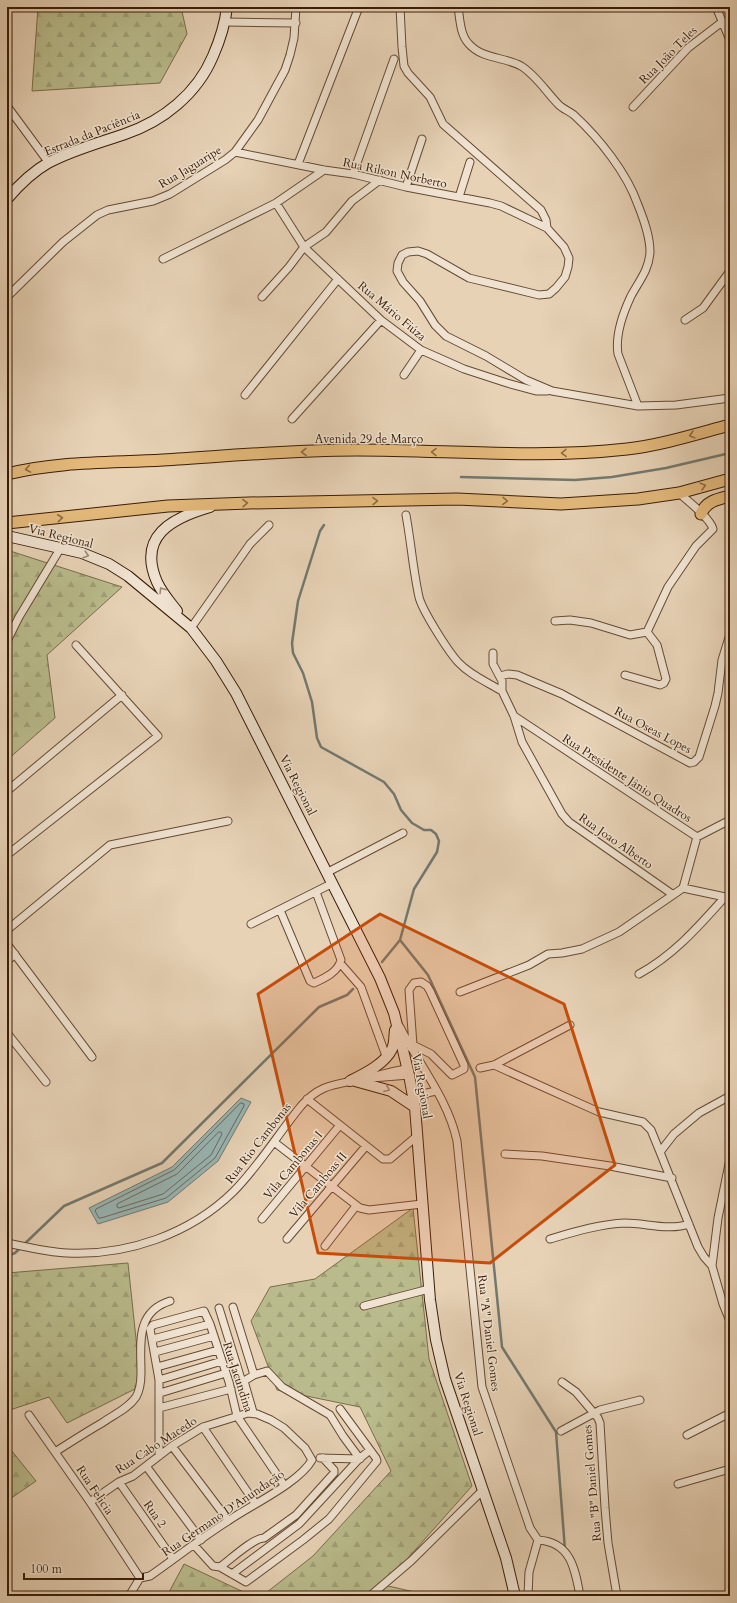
<svg xmlns="http://www.w3.org/2000/svg" width="737" height="1603" viewBox="0 0 737 1603" font-family="Cardo,serif">
<style>
.forest{fill:url(#forest-firs);stroke:#7a6c4a}
.water{fill:#98b6b5;stroke:#72786f}
.lines{fill:none;stroke-linecap:round;stroke-linejoin:round}
.shore{stroke:#69695e;stroke-width:1}
.stream{stroke:#72786f;stroke-width:2.5}
.street-casing{stroke:#654a33;stroke-width:9}
.secondary-casing{stroke:#3a1c07;stroke-width:12}
.primary-casing{stroke:#3a1c07;stroke-width:13}
.street{stroke:#efe2d0;stroke-width:7}
.secondary{stroke:#efe2d0;stroke-width:10}
.primary{stroke:#e4b97b;stroke-width:11}
.oneway{stroke:#8f6a41}
.oneway2{stroke:#9e8976}
.marked{fill:#c54d0b;fill-opacity:0.2;stroke:#c54d0b;stroke-width:3;stroke-linejoin:round}
.labels{text-anchor:middle;stroke-width:3;stroke-linejoin:round;paint-order:stroke}
.street-label{font-size:12px;fill:#3a1c07;stroke:#efe2d0}
</style>
<defs>
<pattern id="forest-firs" width="22" height="20" patternUnits="userSpaceOnUse"><rect width="22" height="20" fill="#b9bb8c"/><path d="M5 1l3.5 6h-7zM16 11l3.5 6h-7z" fill="#a0a077"/></pattern>
</defs>
<rect width="100%" height="100%" fill="#e7d2b6"/>
<filter id="stains"><feTurbulence type="fractalNoise" baseFrequency=".005" numOctaves="4"/><feColorMatrix values="0 0 0 0 .2 0 0 0 0 .09 0 0 0 0 .02 0 0 0 .5 -.17"/></filter>
<radialGradient id="worn" r=".72"><stop offset=".6" stop-color="#630" stop-opacity="0"/><stop offset="1" stop-color="#630" stop-opacity=".3"/></radialGradient>
<path class="forest" d="M38,7H181L187,34L160,83L32,91Z
M7,550L122,587L47,655L55,718L7,760Z
M413,1208L429,1359L472,1486L384,1585L432,1596H262L313,1556L391,1471L360,1407L277,1390L251,1321L270,1287L315,1279Z
M128,1263L141,1386L67,1423L49,1397L7,1411V1273Z
M7,1445L36,1481L7,1501Z
M184,1564L252,1596H167Z"/>
<path class="water" d="M241,1098L251,1102L218,1161L168,1202L98,1224L89,1208L172,1167Z"/>
<g class="lines">
<path class="shore" d="M241,1103L244,1104V1106L215,1158L166,1198L101,1218H99L95,1211L96,1209L174,1170Z
M219,1132H221L222,1134L211,1155L163,1194L119,1208L117,1207V1204L177,1174Z"/>
<path class="stream" d="M461,477L575,480L612,477L666,468L730,453
M324,525L320,531L298,601L292,643L293,653L303,673L312,702L317,738L321,747L384,782L394,794L401,810L412,823L424,830H431L436,834L439,841L437,852L414,889L400,940L382,962
M400,940L428,975L475,1077L502,1347L556,1432L565,1550
M7,1256L15,1253L64,1206L162,1163L319,1007L347,995L353,989"/>
<g class="street-casing">
<path id="street" d="M400,7L402,47L404,66L408,73L430,97L443,124L541,210L546,220L547,228L564,247L569,258L568,267L565,277L556,288L549,294L539,295L469,278L427,254L418,251L408,252L402,255L398,263L397,271L403,282L420,301L435,325L446,336L486,356L526,380L552,391L638,406
M458,7C460,19 460,35 469,44C482,59 505,57 521,66C536,75 547,93 559,105C563,109 569,111 574,115C599,138 627,173 638,205C644,220 650,236 650,252C649,270 639,281 631,296C623,313 615,335 618,354L638,406L676,405L730,398
M716,7L730,40
M226,22L296,23
M7,106L49,163
M633,107L688,48L722,22
M235,152L324,170L353,174L406,187L490,203L501,206L547,228
M298,164L359,7
M353,174L394,59
M406,187L422,139
M459,197L470,162
M276,203L304,247L381,320L421,350L464,369L507,383L536,391H547
M163,259L276,203L324,170
M7,297L63,242L97,215L108,210L153,201L170,194L225,160L235,152L258,120L285,70L290,55L294,38L296,7
M262,297L289,267L304,247L326,232L352,201L380,180
M685,320L703,308L730,271
M404,375L421,350
M245,395L338,279
M292,419L381,320
M406,515C411,542 413,570 419,597C422,610 448,651 458,662C470,675 487,682 502,691
M555,621L570,620L591,623L630,635L647,632
M191,628L250,544L269,525
M647,632L668,587L696,546L713,529C710,518 688,501 679,493
M7,641L19,617L60,549
M493,653V664L502,681V691L514,716L522,742L562,814L569,822L579,829L672,894
M625,675L660,685L664,683L666,679L657,645L647,632
M500,676L508,674L517,675L562,694L690,763L694,762L699,757L715,706L718,693L722,660L730,634
M514,716L697,837L730,820
M7,791L122,695
M7,855L158,736L76,645
M328,872L403,833
M683,888L730,898
M280,910L310,981L314,983C325,978 338,972 341,960L316,892
M251,924L333,883
M7,930L110,845L228,821
M7,944L92,1057
M7,961L15,954
M340,963L361,987L386,1056
M639,974C674,955 699,926 725,897
M460,992L529,965L548,954L562,953L582,949L619,932L683,888L697,837
M400,1027C419,1065 448,1099 457,1141L482,1387L530,1528L538,1540L529,1572L528,1596
M7,1033L46,1082
M411,1048L413,1045L409,990L414,983L421,982L427,986L430,991L464,1065V1069L452,1075L431,1054L413,1045
M494,1065L599,1112L643,1122L651,1130L660,1152
M480,1068L494,1065L570,1025
M372,1078L409,1075
M307,1099L383,1159H390L417,1136
M414,1103L427,1093L436,1091
M274,1142L360,1208L369,1210L422,1204
M505,1154L542,1156L610,1166L672,1178
M730,1159L718,1218L712,1266L723,1304L730,1321
M262,1219L340,1125
M287,1239L366,1146
M550,1239C574,1232 600,1224 625,1223C646,1223 669,1231 689,1224
M7,1243C27,1247 47,1252 67,1253C127,1256 190,1234 233,1192C259,1166 278,1134 301,1106C320,1084 335,1085 362,1079C377,1076 392,1071 407,1069
M325,1246L356,1206
M712,1266L704,1257L698,1247L660,1152L674,1134L699,1113L730,1096
M364,1306L429,1289
M233,1307L254,1375
M219,1308L241,1379L244,1381L253,1412
M153,1339L210,1324
M155,1352L214,1336
M157,1367L218,1350
M159,1380L222,1361
M244,1381L254,1375L267,1371L282,1387L330,1415L343,1436L360,1459
M562,1382L576,1392L598,1418L600,1423L605,1508L608,1543L617,1596
M160,1393L226,1373
M159,1408L231,1389
M29,1415L90,1502L140,1578
M203,1427L255,1503
M561,1431L600,1410L640,1400
M687,1435L730,1413
M172,1446L228,1520
M55,1452C71,1442 86,1432 102,1423C113,1415 128,1409 136,1397C140,1390 141,1382 141,1373C141,1344 135,1312 170,1301
M159,1456V1380L150,1329L153,1325L204,1311L210,1324L229,1382L237,1416L284,1485
M320,1458L359,1459L370,1450
M146,1466L201,1540
M119,1482L173,1559
M678,1484L730,1469
M90,1502L119,1482L133,1476L172,1446L203,1427L248,1413L257,1414L271,1420L284,1428L305,1448L312,1460
M538,1540C571,1542 575,1569 580,1596
M194,1545L213,1566L220,1567L246,1582L303,1540L329,1519L377,1461L376,1458L340,1409
M220,1567C230,1560 253,1538 264,1538L296,1515L334,1473V1470L323,1458
M232,1574L299,1524L359,1459
M140,1578L150,1576C176,1558 201,1538 228,1521C251,1505 299,1483 312,1460
M129,1596L140,1578
M370,1596L411,1561L483,1490"/>
</g>
<g class="secondary-casing">
<path id="secondary" d="M7,199C19,185 32,172 48,163C72,150 99,143 125,134C163,121 197,94 213,56C220,40 225,25 227,7
M7,536L82,553L109,564L128,576L191,628L216,661L236,693L380,978L394,1013L409,1075L415,1107L430,1300L436,1340L445,1379L506,1558L515,1596
M177,611C170,602 162,593 157,582C137,536 172,518 210,507
M350,1081C364,1074 385,1064 392,1049C395,1043 394,1036 395,1030
M355,1081L391,1091L415,1107"/>
</g>
<g class="primary-casing">
<path id="primary" d="M7,474C58,461 111,463 163,460C228,456 292,450 357,450C447,450 537,459 627,449C662,445 696,434 730,425
M701,514C706,501 718,499 730,496
M7,523L168,506L249,503L457,499L561,504L638,499L679,493L730,479"/>
</g>
<use href="#street" class="street"/>
<use href="#secondary" class="secondary"/>
<use href="#primary" class="primary"/>
</g>
<defs><path id="oneway-chevron" d="M-2-3.5L2.5 0L-2 3.5" fill="none" stroke-width="1.6" stroke-linecap="round" stroke-linejoin="round"/></defs>
<g class="oneway">
<use href="#oneway-chevron" transform="translate(692 435) rotate(165)"/>
<use href="#oneway-chevron" transform="translate(304 452) rotate(178)"/>
<use href="#oneway-chevron" transform="translate(434 452) rotate(-179)"/>
<use href="#oneway-chevron" transform="translate(564 453) rotate(179)"/>
<use href="#oneway-chevron" transform="translate(28 469) rotate(170)"/>
<use href="#oneway-chevron" transform="translate(703 486) rotate(-15)"/>
<use href="#oneway-chevron" transform="translate(375 501) rotate(-1)"/>
<use href="#oneway-chevron" transform="translate(505 501) rotate(2)"/>
<use href="#oneway-chevron" transform="translate(245 503) rotate(-2)"/>
<use href="#oneway-chevron" transform="translate(60 518) rotate(-6)"/>
</g>
<g class="oneway2">
<use href="#oneway-chevron" transform="translate(86 555) rotate(18)"/>
<use href="#oneway-chevron" transform="translate(162 590) rotate(-122)"/>
<use href="#oneway-chevron" transform="translate(387 1089) rotate(22)"/>
</g>
<path class="marked" d="M380,914L564,1004L615,1165L490,1263L318,1253L258,994Z"/>
<g class="labels">
<g class="street-label">
<text transform="translate(668 55) rotate(-45)" y="4">Rua João Teles</text>
<text transform="translate(92 133) rotate(-22)" y="4">Estrada da Paciência</text>
<text transform="translate(190 167) rotate(-31)" y="4">Rua Jaguaripe</text>
<text transform="translate(395 173) rotate(12)" y="4">Rua Rilson Norberto</text>
<text transform="translate(392 311) rotate(40)" y="4">Rua Mário Fiúza</text>
<text x="369" y="443">Avenida 29 de Março</text>
<text transform="translate(61 536) rotate(14)" y="4">Via Regional</text>
<text transform="translate(653 730) rotate(28)" y="4">Rua Oseas Lopes</text>
<text transform="translate(627 778) rotate(33)" y="4">Rua Presidente Jânio Quadros</text>
<text transform="translate(298 785) rotate(63)" y="4">Via Regional</text>
<text transform="translate(616 841) rotate(35)" y="4">Rua Joao Alberto</text>
<text transform="translate(422 1086) rotate(80)" y="4">Via Regional</text>
<text transform="translate(258 1143) rotate(-52)" y="4">Rua Rio Cambonas</text>
<text transform="translate(293 1165) rotate(-50)" y="4">Vila Cambonas I</text>
<text transform="translate(318 1185) rotate(-50)" y="4">Vila Camboas II</text>
<text transform="translate(489 1333) rotate(83)" y="4">Rua "A" Daniel Gomes</text>
<text transform="translate(238 1377) rotate(72)" y="4">Rua Jacundina</text>
<text transform="translate(468 1404) rotate(72)" y="4">Via Regional</text>
<text transform="translate(156 1445) rotate(-33)" y="4">Rua Cabo Macedo</text>
<text transform="translate(592 1483) rotate(-95)" y="4">Rua "B" Daniel Gomes</text>
<text transform="translate(95 1490) rotate(56)" y="4">Rua Felicia</text>
<text transform="translate(223 1513) rotate(-34)" y="4">Rua Germano D'Anundação</text>
<text transform="translate(155 1514) rotate(55)" y="4">Rua 2</text>
</g>
</g>
<rect width="737" height="1603" fill="none" stroke="#e7d2b6" stroke-width="24"/>
<rect x="8" y="8" width="721" height="1587" fill="none" stroke="#3a1c07" stroke-width="2"/>
<rect x="12" y="12" width="713" height="1579" fill="none" stroke="#3a1c07"/>
<path d="M24 1573v6h119v-6" fill="none" stroke="#3a1c07" stroke-width="2"/>
<text x="30" y="1573" font-size="12" fill="#3a1c07" stroke="#efe2d0" stroke-width="3" paint-order="stroke">100 m</text>
<rect width="100%" height="100%" filter="url(#stains)"/>
<rect width="100%" height="100%" fill="url(#worn)"/>
</svg>
